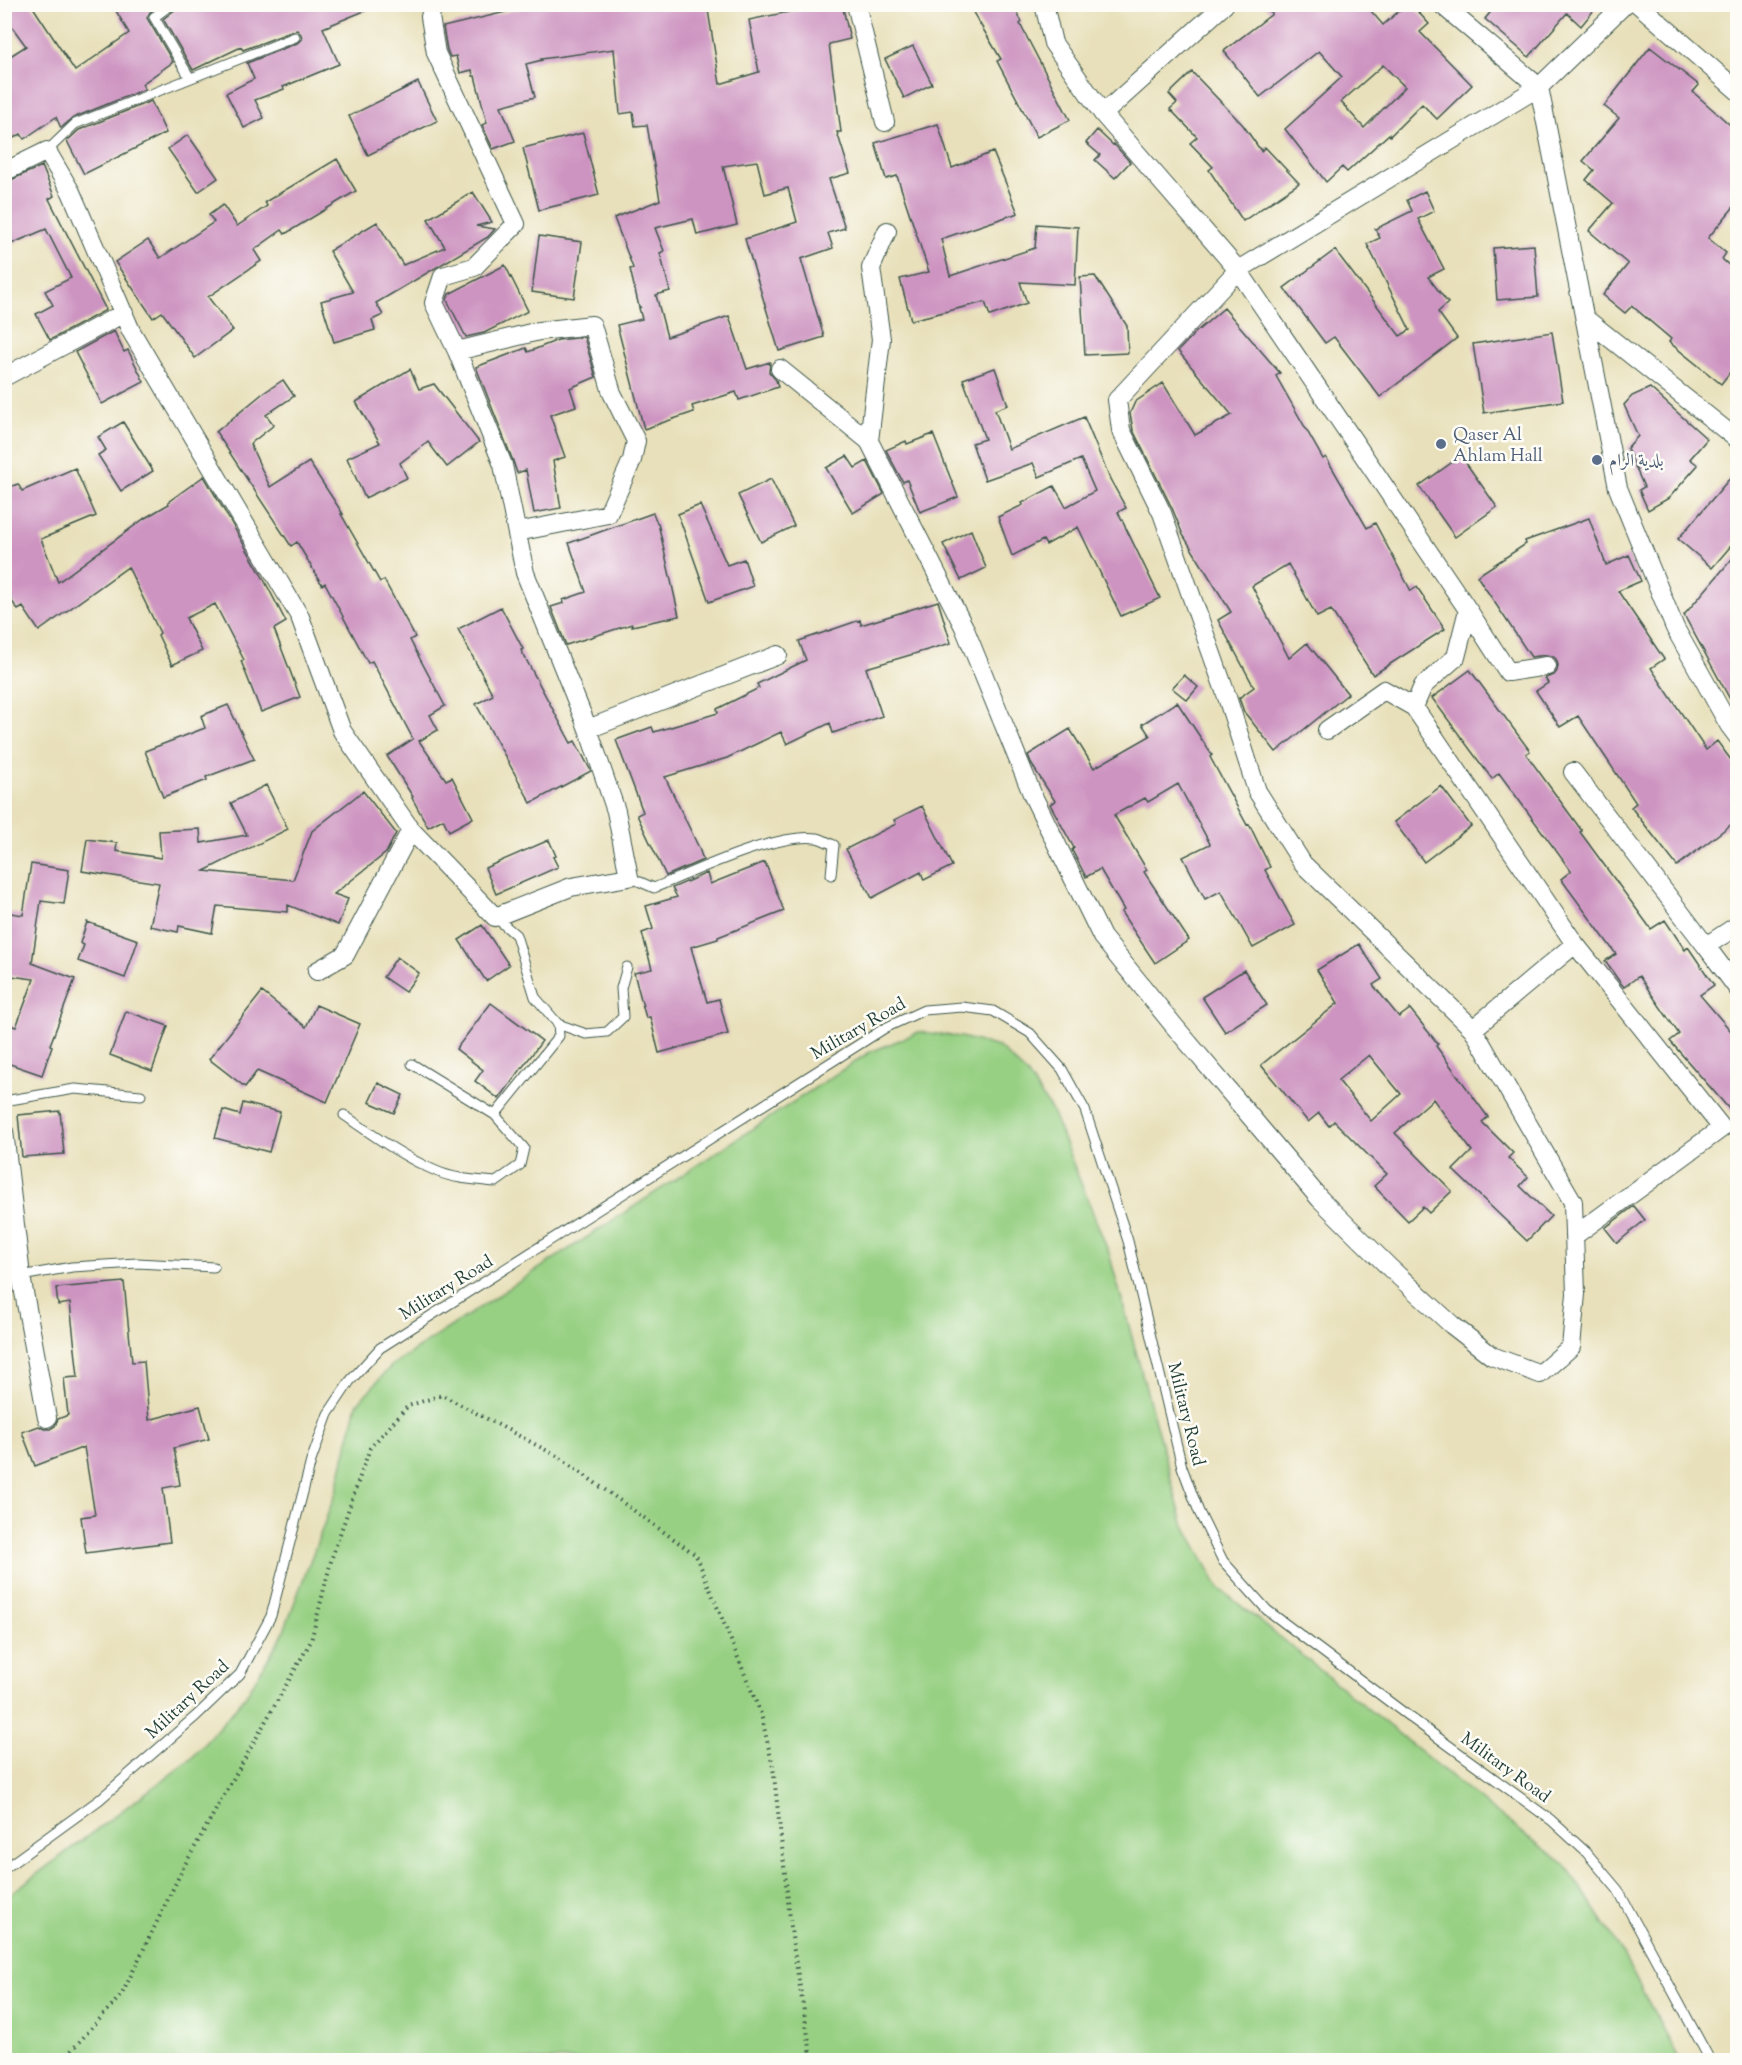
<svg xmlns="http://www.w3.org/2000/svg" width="1742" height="2065" viewBox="0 0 1742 2065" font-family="'Sorts Mill Goudy',Amiri,serif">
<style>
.green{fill:#97d083;stroke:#5b865c;stroke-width:1.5}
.building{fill:#cd94c1;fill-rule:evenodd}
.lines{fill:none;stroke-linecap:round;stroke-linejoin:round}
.lane-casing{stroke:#3d5548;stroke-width:11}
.street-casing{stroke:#3d5548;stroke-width:20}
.path{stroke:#3d5548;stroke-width:4;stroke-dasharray:1.5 4.5;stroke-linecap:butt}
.lane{stroke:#fff;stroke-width:9}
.street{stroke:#fff;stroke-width:18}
.service-dot{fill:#5c6f8a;stroke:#fdfcf7;stroke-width:2}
.labels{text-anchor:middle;stroke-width:5;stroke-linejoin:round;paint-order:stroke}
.service-label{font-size:18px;fill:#4e5e75;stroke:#fdfcf7;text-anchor:start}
.street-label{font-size:18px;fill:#1f3d34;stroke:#fdfcf7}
</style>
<rect width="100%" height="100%" fill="#fdfcf7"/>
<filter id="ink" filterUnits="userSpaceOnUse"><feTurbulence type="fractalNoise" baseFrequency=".0167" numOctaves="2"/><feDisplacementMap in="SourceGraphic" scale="12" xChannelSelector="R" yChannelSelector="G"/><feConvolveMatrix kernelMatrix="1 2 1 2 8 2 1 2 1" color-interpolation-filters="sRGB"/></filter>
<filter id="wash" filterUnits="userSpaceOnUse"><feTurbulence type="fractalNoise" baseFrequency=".008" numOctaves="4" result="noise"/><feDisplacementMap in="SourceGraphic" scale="24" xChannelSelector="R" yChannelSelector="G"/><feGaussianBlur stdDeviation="1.35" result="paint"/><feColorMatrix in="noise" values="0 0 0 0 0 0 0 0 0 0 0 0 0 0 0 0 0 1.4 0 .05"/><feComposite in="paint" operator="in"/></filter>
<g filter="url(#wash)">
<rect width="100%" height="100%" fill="#e8e0ba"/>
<path class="green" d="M919,1032L961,1037L999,1047L1027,1074L1052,1111L1109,1253L1182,1520L1219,1588L1495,1812L1566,1865L1613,1937L1680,2060H5V1898L191,1759L245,1697L282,1636L336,1492L357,1404L392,1365L868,1053Z"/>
<g id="blocks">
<path class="building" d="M4,4H31L75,71L129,33L112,4H160L150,12L147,18L173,62L142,84L145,89L73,118L61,128L56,117L24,139L21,134L4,143V60L26,46L4,16Z
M179,4H379V5L323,28L339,64L283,87L284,89L255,100L264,118L244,128L226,93L254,79L247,63L297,43L302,39L301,34L297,30L293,31L243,50L241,47L193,70L163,19L176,9Z
M539,4H639V6H657V9L685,4H707L720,84L759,72L749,20L799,10L798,4H842L850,39L829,44L841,132H837L850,173L829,179L845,228L828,233L833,248L801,259L824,337L779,351L745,239L797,222L788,188L765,194L757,161L723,166L737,225L697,235L693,219L655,228L664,251L660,253L670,291L656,295L667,337L729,316L747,369L770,362L769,372L776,380L778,387L739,400L736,392L692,406L694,412L644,429L617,325L642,319L639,308L641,307H639L630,269L633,268L614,218L660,200L647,125L635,126L633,112L620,114L614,49L541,59L542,60L526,64L535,97L501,106L515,141L493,149L482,125L487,123L475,76H473L472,70L460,73L456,56L450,57L447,50L443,27Z
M968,4H1012L1022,22L1020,24L1070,120L1037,137L997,61L1001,59Z
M1263,4H1365L1383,25L1407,4H1411L1429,24L1420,32L1472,85L1437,119L1422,104L1390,136L1389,134L1347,172L1342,167L1326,182L1285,129L1342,77L1319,51L1260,97L1224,51L1272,14ZM1383,65L1405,87L1364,128L1341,102Z
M1497,4H1599L1581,26L1567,13L1529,57L1485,19Z
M913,46L932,84L904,98L885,59Z
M1650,47L1699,85L1693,92L1737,131V203L1708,238L1726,253L1722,259L1737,272V363L1721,384L1669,342L1671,339L1632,306L1625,313L1603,295L1628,264L1589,231L1613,203L1586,180L1594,170L1583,161L1619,118L1604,106Z
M1192,72L1243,125L1261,151L1265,147L1299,183L1243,221L1209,170L1213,167L1190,143L1197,137L1170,109L1177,103L1169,94Z
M418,82L437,121L368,155L349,116Z
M151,101L166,133L84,174L67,141L79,130Z
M938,124L952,168L993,152L1018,213L941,239L950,276L1035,248L1037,224L1078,227L1075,285L1020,282L1027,303L990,316L985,302L911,320L900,279L929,272L897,176L886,179L875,143Z
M1097,130L1113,145L1114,144L1130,162L1115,178L1095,160L1100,155L1086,143Z
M583,133L599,195L539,210L523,148Z
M188,135L218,178L198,192L168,149Z
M337,159L356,191L285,234L282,230L254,250L261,261L208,297L233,330L195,358L162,312L153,318L115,262L148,240L160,258L214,222L209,215L223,205L237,226L267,206L265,202Z
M42,166L54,196L49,199L106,310L50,340L36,314L53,305L45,291L71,278L46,229L4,247V183Z
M1425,191L1434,211L1418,219L1444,269L1428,277L1448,303L1438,312L1457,338L1380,397L1334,337L1325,343L1284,288L1335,250L1400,336L1410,330L1367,244L1380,238L1375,229L1412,211L1407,200Z
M473,192L492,222L476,226L495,229L488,237L376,303L383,315L372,320L375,330L334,342L321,301L353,292L329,251L377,222L403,265L445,247L428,219Z
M539,236L582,242L574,298L532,292Z
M1534,245L1538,297L1497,300L1493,248Z
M505,265L528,311L484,333L466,337L447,300L449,294Z
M1095,276L1127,326L1128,353L1085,355L1080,277Z
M1224,308L1280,373L1276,376L1323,459L1326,457L1367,528L1375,523L1411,591L1417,587L1445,629L1373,675L1331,610L1317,617L1288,564L1252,586L1289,658L1307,643L1348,694L1276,752L1244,712L1239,698L1254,687L1218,620L1231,612L1183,535L1172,508L1133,430L1130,413L1135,402L1163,383L1195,435L1232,415L1178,351L1196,332Z
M114,331L124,352L128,350L144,382L102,404L75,352Z
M1552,332L1563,401L1484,413L1473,344Z
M584,337L596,377L570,388L576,406L550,415L565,457L553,461L561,508L534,513L526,470L517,473L513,461L476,367L526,348L528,352L558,340Z
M995,368L1008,405L995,410L1009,449L1084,417L1110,479L1126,508L1118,512L1160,598L1121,616L1078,527L1046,545L1043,540L1012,556L998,517L1023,505L1022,503L1054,486L1066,507L1095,491L1081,459L1039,477L1033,463L985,480L972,443L985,439L963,379Z
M410,369L419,389L434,384L479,442L447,467L428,442L400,463L407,478L365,498L347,458L380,443L356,402Z
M283,380L294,396L266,415L274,425L250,444L270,487L309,462L343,514H341L380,582L384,580L415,637L410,640L445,706L430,715L438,730L419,741L446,780L452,777L473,818L449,831L443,819L428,827L412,798L413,797L387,756L413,739L372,661L368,663L325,583L322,585L297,542L291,546L216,432L262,394Z
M1650,388L1707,439L1690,459L1698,465L1669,498L1648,510L1639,490L1644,487L1627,448L1638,436L1624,405L1632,396Z
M123,422L153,471L121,491L98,455L106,450L98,437Z
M933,434L958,497L920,512L907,480L903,482L886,450L906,441L907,444Z
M847,456L855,468L867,461L884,494L853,513L826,468Z
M1461,456L1497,507L1455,537L1419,486Z
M75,468L96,516L41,539L58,582L145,518L169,504L168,502L204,476L260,572L286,622L274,629L300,697L261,712L241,661L244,660L215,604L186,618L202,651L172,665L158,635L160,633L128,567L39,631L23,607L18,610L4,590V489L18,484L22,491Z
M1737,470V539L1712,568L1678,539Z
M771,479L794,526L761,542L738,495Z
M700,505L727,565L744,559L753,586L709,602L678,514Z
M653,513L657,523H658L679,616L632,626V624L566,645L551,607L564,603L563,600L586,592L569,543Z
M1589,518L1606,565L1629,555L1641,581L1618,591L1664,659L1651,668L1706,750L1717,741L1737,768V820L1677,866L1631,807L1636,803L1578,716L1560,727L1536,691L1548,683L1545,678L1554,675L1557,671L1558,665L1556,659L1552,656L1546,655L1531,657L1477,576L1526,544L1525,541Z
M971,530L986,568L961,580L943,544Z
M1737,553V712L1684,615Z
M938,601L951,643L866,668L882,716L833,733L830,723L787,744L781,732L727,758L665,777L699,848L703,860L666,876L637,815L643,812L616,740L652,727L654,732L718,713L717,709L759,688L757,684L806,660L799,641L860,620L861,625Z
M501,607L523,649L521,650L571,743L575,741L591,771L531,803L476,704L493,695L458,629Z
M1470,670L1530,751L1526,754L1582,831L1580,832L1651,929L1665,920L1685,950L1688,947L1714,985L1700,995L1737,1038V1118L1670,1041L1679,1034L1639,976L1624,987L1619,981L1605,961L1616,954L1561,879L1571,871L1499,773L1492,779L1432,698Z
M1184,675L1198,687L1187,700L1172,688Z
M1177,702L1212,755L1210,757L1247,825L1249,824L1270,867L1265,870L1295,925L1253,948L1221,891L1205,899L1183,857L1210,844L1178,784L1148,802L1145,798L1114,815L1147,870L1144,872L1189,940L1155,963L1121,912L1124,910L1100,869L1086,877L1072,850L1074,848L1050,804L1055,801L1032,765L1028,755L1070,729L1094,768L1150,736L1142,724Z
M228,705L254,759L206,777L207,780L163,797L145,751L205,728L201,716Z
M266,785L288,829L204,871L293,880L312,831L363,791L396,833L386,853L334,894L348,899L338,925L288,905V912L217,906L212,933L179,926L178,932L150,926L159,883L82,871L87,839L117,843L116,851L161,858L159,831L200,829L201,843L247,835L231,803Z
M1441,786L1471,826L1424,862L1394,822Z
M922,806L952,866L924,880L921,872L872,898L846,849L896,824L894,820Z
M549,840L556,856L553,857L558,867L496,894L485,868Z
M765,862L784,911L718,937V939L691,947L707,1002L719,999L728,1034L659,1053L650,1017L646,1018L634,973L652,969L642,933L653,929L646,906L677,897L672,888L707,873L710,884Z
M31,864L69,870L64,904L41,901L32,963L75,979L50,1045L52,1046L42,1075L4,1062V1023L16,1027L34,979L4,975V912L23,915Z
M87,922L138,940L125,978L78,961L84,945L80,943Z
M482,925L509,965L486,981L459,940Z
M1359,944L1382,979L1373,985L1399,1017L1410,1009L1438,1044L1436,1046L1488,1117L1482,1122L1513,1153L1508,1158L1528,1177L1520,1186L1551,1216L1527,1241L1453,1170L1472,1151L1433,1099L1395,1133L1452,1191L1429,1213L1423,1207L1408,1221L1374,1186L1387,1174L1334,1121L1329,1126L1319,1113L1308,1122L1261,1065L1338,1003L1317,970ZM1369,1055L1401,1094L1371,1121L1338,1080Z
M397,957L419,973L405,992L383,977Z
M1244,970L1267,1005L1225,1032L1202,997Z
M262,992L306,1027L316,1005L360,1024L327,1102L257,1071L245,1087L209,1059Z
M491,1003L542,1041L499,1099L475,1081L483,1070L456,1049Z
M126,1011L168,1026L152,1071L110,1055Z
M378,1083L403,1095L394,1113L369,1102Z
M243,1103L280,1112L269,1152L215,1138L223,1110L240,1115Z
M60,1111L64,1154L22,1157L18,1115Z
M1634,1206L1645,1220L1617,1243L1605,1228Z
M124,1282L132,1362L144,1361L149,1420L200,1406L209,1439L174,1448L180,1485L163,1488L170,1542L86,1553L81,1517L95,1515L84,1447L35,1466L22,1432L39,1426L44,1429H50L55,1426L58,1419L68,1415L64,1378L78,1377L70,1303L58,1305L56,1288Z"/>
</g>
</g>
<g filter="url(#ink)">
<use href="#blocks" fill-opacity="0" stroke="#3d5548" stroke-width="1.5"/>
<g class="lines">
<g class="lane-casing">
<path id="lane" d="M172,4L154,17L190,78
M47,151L75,124L295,37
M629,877L654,888C693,872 776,832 817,838C822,839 829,843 834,845L831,875
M495,917L516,935L535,997L558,1024L586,1034L607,1032L623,1017L621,988L627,967
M4,1101L75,1089L141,1095
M344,1115C373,1135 403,1157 436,1171C454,1179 476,1180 496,1182L520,1165L524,1148L495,1115L412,1064
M495,1115L559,1036L558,1024
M21,1276L72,1267L137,1263L214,1267
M4,1869L99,1800L196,1716L240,1674L271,1616L311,1461L328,1414L350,1381L380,1348L885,1028L924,1010L962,1007L993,1011L1030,1033L1062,1069L1085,1110L1128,1241L1182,1467L1199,1512L1223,1561L1267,1610L1407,1715L1551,1820L1586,1852L1618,1890L1710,2060"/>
</g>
<g class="street-casing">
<path id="street" d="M856,4L885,122
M1044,4L1053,43L1103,114L1238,270L1468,610L1456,657L1423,686L1414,707L1575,944L1722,1128L1574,1236
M1441,4L1539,87L1618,488L1675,628L1729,725L1738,737
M1638,4L1738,91
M1103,114L1225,4
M4,172L47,151L71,192L131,331L300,617L342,731L411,830L495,917L571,887L629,877L616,811L588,729L525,573L503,465L457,351L434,303L443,276L474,267L516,224L436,53L430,17L433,4
M1586,319L1738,440
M457,351L539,331L592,325L612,393L636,441L632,460L608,514L517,532
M780,369L869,441L964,627L1033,796L1102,937L1175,1027L1320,1199L1391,1269L1452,1325L1492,1356L1540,1374L1571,1347L1576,1294L1573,1202L1473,1029L1303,864L1257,791L1226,694L1162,513L1121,430L1117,400L1238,270L1539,87L1625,4
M4,377L124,313
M869,441L881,339L871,268L887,231
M1468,610L1508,672L1547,666
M588,729L778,655
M1327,730L1384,690L1414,707
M1573,772L1706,946
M1738,925L1706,946L1738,989
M317,971L345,955L411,830
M1473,1029L1575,944
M4,1131L21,1276L47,1418"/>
</g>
<path class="path" d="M63,2060L122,1994L183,1868L311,1641L332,1557L370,1448L408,1406L442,1395L559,1457L696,1555L761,1714L773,1767L793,1945L812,2060"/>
<use href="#lane" class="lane"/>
<use href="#street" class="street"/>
</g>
</g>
<g class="service-dot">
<circle cx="1441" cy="444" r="6"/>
<circle cx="1597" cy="460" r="6"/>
</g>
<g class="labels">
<g class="service-label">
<text x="1453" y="440">Qaser Al<tspan x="1453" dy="21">Ahlam Hall</tspan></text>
<text x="1609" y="466">بلدية الرام</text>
</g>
<g class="street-label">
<text transform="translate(858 1028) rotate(-30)" y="6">Military Road</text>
<text transform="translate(446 1287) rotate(-32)" y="6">Military Road</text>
<text transform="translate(1187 1414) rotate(76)" y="6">Military Road</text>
<text transform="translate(187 1699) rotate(-43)" y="6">Military Road</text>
<text transform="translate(1506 1767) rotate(36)" y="6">Military Road</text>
</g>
</g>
<rect width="1742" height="2065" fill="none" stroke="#fdfcf7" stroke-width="24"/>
</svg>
